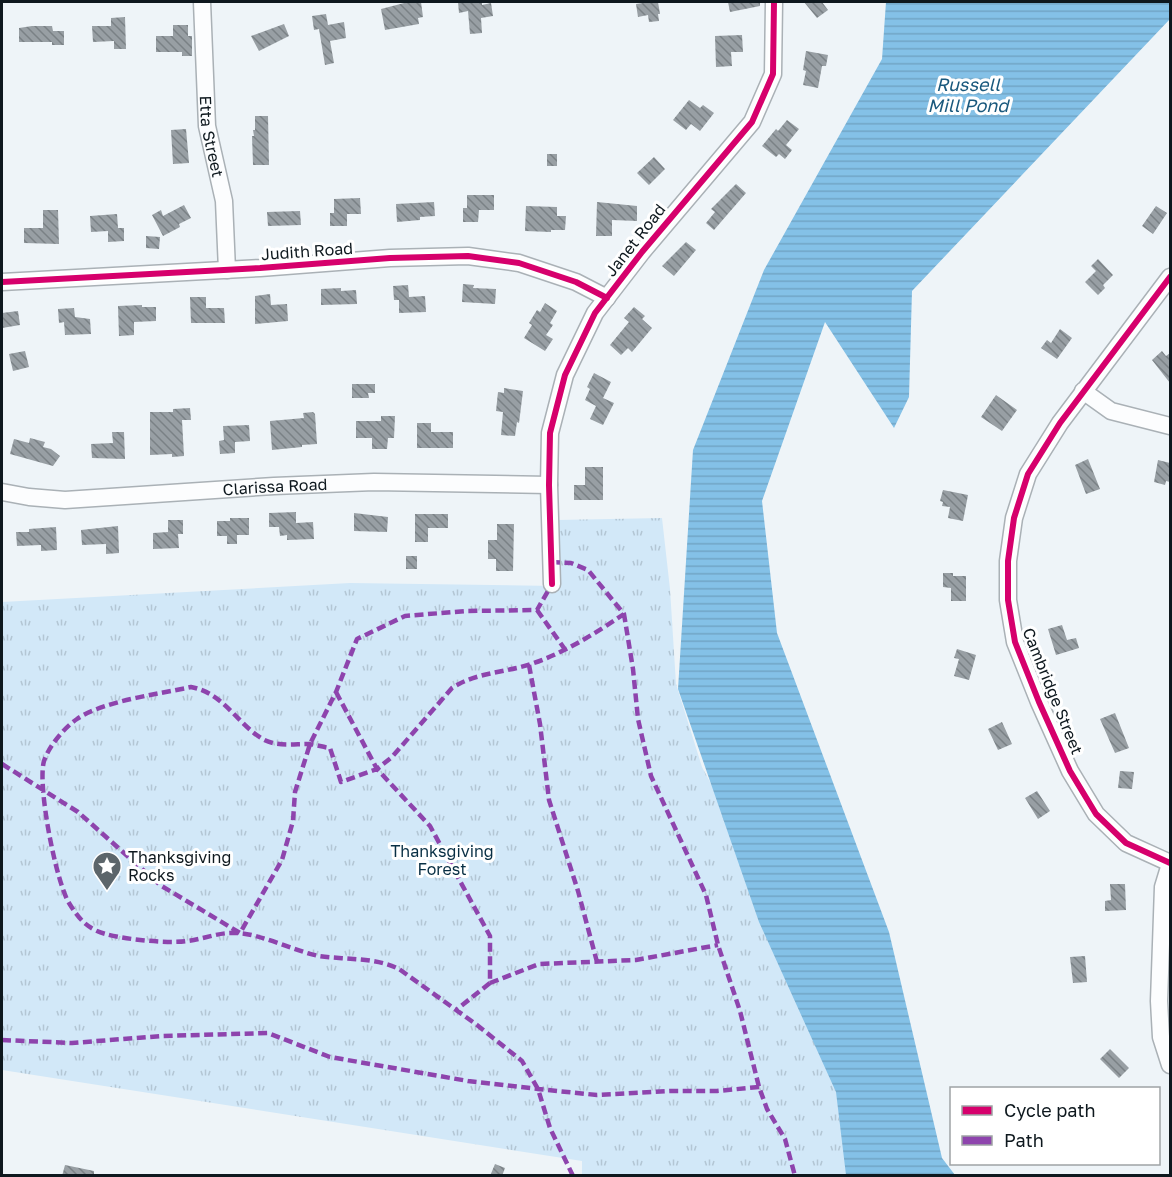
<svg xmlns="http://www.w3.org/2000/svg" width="1172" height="1177" viewBox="0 0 1172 1177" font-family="'Golos Text',sans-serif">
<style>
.park{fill:url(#park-tufts)}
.water{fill:url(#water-rules)}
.building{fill:url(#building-back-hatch)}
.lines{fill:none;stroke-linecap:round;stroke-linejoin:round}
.minor-casing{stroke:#aab1b6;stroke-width:19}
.minor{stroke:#fcfdfe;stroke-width:16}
.quiet{stroke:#8e44ad;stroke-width:4.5;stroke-dasharray:9 4.5;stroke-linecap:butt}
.cycleway-casing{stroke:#fff;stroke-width:10}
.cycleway{stroke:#d6006c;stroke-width:6}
.labels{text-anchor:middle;stroke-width:6;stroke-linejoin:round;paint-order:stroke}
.street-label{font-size:16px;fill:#0e181e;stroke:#fff}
.park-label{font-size:16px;fill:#082f44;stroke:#fff}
.poi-label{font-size:16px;fill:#0e181e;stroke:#fff;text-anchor:start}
.water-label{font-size:18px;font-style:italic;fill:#1a597d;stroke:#fff}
</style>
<defs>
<pattern id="park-tufts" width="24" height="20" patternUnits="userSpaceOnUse" patternTransform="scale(1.5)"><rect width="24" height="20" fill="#d2e8f8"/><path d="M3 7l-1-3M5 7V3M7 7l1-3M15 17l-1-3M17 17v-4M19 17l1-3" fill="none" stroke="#b3c6d4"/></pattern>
<pattern id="water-rules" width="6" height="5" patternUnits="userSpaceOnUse" patternTransform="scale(1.5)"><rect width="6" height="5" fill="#84c1e7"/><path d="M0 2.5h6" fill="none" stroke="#71a5c6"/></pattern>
<pattern id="building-back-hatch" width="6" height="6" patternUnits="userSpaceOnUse" patternTransform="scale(1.5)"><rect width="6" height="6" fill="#989fa4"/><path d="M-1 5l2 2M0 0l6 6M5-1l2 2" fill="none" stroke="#7a8185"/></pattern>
</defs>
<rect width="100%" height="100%" fill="#eef4f8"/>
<path class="park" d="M662,518L670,589L676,684L702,767L717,795L830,1060L856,1175H582V1161L2,1070V602L350,583L556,586L557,520Z"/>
<path class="water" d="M886,2H1170V19L912,291L909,397L894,428L825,322L762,501L777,633L889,932L942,1158L955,1175H846L836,1092L759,922L678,689L693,450L764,270L882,59Z"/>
<path class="building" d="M408,2H421L423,17L418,18L419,24L385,30L381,9Z
M458,2H482V5L491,3L493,16L481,18L482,33L470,34L468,11L459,13Z
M650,2H658L660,14H658L659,21L649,22L648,15L638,17L636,4Z
M728,2H760V6L730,12Z
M804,2H822L828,10L817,18Z
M326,14L328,25L344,22L346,38L330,41L334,63L325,65L319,29L314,30L312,16Z
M125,17L126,49H114V41L93,42L92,26H111V18Z
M284,24L289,36L259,51L251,36Z
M173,25H188V36H192V56H182V52H156V36H173Z
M32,26H52L53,31H64V45H52V42H19V28Z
M742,35L743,52H731L732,66L716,67L715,36Z
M806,51L828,55L826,66H822L818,88L803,85L806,71L803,70Z
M689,100L700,108L703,105L714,113L700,131L691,124L686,130L673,120Z
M255,116H268L269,165H253L252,136H254L253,130H255Z
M787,120L799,129L786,145L792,150L785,159L779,154L776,157L762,146L776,129L778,131Z
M186,129L189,163L173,164L171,130Z
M547,154H557V166H547Z
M654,157L665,169L649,185L637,173Z
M736,184L746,193L714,230L706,223L715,212L711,209Z
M467,195H494V210H479L478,222H463V208H467Z
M360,198L361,214H347V226H330V213H334V199Z
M434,202L435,216L420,217V220L397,222L396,204Z
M597,202L637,206V221L612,220V236H596Z
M184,205L191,218L179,224L180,227L163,236L152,215L161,210L163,216Z
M526,206L557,207V216H566L565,230H551V232L525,231Z
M1156,206L1167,213L1153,234L1142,226Z
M43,210H58L59,244L24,243V228H43Z
M300,211L301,225L268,226L267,212Z
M117,214L118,228H124V241L108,242V231L91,232L90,216Z
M146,236L160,237L159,249L146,248Z
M686,242L696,250L674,276L662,266Z
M1098,259L1113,275L1103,285L1105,288L1098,295L1085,282L1096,271L1091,266Z
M463,284L474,285L473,288L496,289L495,304L462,302Z
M408,285L409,297L425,296L426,312L399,313V300H394L393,286Z
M341,288V291L356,290L357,304L321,305V289Z
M270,294L271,305L287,304L288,321L255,324V296Z
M190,297H206V308H224L225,323H191Z
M545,303L557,311L550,323L553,325L546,335L553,339L545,351L524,338L532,325L529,323L537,310L540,312Z
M142,305V307H156V321L134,322V335L119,336L118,306Z
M634,307L645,316L642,319L652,328L632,352L628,348L621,355L610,345L629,322L624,318Z
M74,308L75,317L90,319L91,334L65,335L64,322L59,323L58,309Z
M18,311L20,325L2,328V313Z
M1060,329L1072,338L1057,359L1041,348L1047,340L1051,343Z
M25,351L29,367L13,371L9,354Z
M1162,351L1166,356L1170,353V383L1152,360Z
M594,373L611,382L603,398L614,403L603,425L590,419L596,406L585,400L590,389L587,387Z
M352,384H375V393H368L369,398H352Z
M504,388L523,391L519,423L517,422L515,436L501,435L503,412L496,411L498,392L504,393Z
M996,395L1017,410L1002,431L981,417Z
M190,408L191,420H182L184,456L172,457V454L150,455V412H173V409Z
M313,412L315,414L317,444L302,445V447L272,450L270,421L304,418L303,413Z
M381,416H395L394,438H388L387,449H372V438H356V421H381Z
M417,423H431V432H453V448H417Z
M249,425L250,441L235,442V453L220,454L219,441L224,440L223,426Z
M112,432H124L125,459L92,458L91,444L113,443Z
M30,438L45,442L43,447L51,449L60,456L53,466L10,454L14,439L29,443Z
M1088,459L1100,489L1086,494L1075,465Z
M1158,460L1170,463V482L1166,481L1165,485L1154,482Z
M585,467H603V500H574V485H585Z
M943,490L968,495L963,521L948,518L950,507L942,506L943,502L940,501Z
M296,512V523L313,522L314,539L287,540V535L280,536L279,527H269V513Z
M354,513L388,517L387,532L354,531Z
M415,514H448V528H428V542H415Z
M230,518H249V535H237V544H227V536H217V521H230Z
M168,520H183V534H178L179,548L153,549V533L168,532Z
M497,524H514L513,571H496V559H488V540H497Z
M118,526L119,553L106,554V544L82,545L81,530Z
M56,527L57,550L41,551V545L17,546L16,532H29V529Z
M406,556H417V569H406Z
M943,573H953V576H966V601H951V588L943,587Z
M1062,625L1067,640L1076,638L1079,648L1056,655L1048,629Z
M957,649L976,655L969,680L954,676L959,659L954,658Z
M1115,713L1129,748L1115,753L1100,719Z
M1002,722L1012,744L998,750L988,729Z
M1120,771L1134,772L1132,789L1118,788Z
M1037,791L1050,811L1038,819L1025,798Z
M1110,884H1125L1126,910L1105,911V901L1111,900Z
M1085,956L1087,982L1073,983L1070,957Z
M1110,1049L1129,1068L1119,1078L1100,1059Z
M495,1164L505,1168L502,1176H490Z
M65,1165L94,1171V1176H62Z"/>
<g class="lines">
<g class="minor-casing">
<g id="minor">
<path id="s1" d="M202,2L207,126L224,201L227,270"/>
<path d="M1170,277L1060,423L1028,474L1014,518L1008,561V600L1015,642L1039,702L1070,771L1096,814L1126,843L1170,863"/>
<path d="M2,282L260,268L390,258L468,256L519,263L576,282L607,298"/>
<path d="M1083,391L1111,411L1170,426"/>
<path id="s2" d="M2,492L29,497L65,500L274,486L374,482L549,485"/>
<path d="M552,584L549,485L550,433L565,375L595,313L642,252L752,122L773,74L774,2"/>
<path d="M1170,864L1163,887L1159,1001L1161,1037L1170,1065"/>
</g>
</g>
<use href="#minor" class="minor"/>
<path class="quiet" d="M551,562L571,563L588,570L624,614L633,669L638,719L651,776L706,895L718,945L740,1011L759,1087L767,1109L785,1139L795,1176
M537,610L564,648
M529,665L540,724L549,800L578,891L597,962
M336,692L377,769L430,826L490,936V983L456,1010
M2,764L78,812L160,885L240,933L282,860L293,821L295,792L310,744L336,692L357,639L405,616L466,611L537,610L552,584
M490,983L539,964L636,960L718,945
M2,1040L72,1043L162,1036L268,1033L330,1057L468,1081L538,1089L597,1095L671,1091H717L759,1087
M573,1176L550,1128L538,1089L522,1061L477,1025L399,969C375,957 346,960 319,956C294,951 259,933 236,933C219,932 204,939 187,941C169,944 114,939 97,931C84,925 77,916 69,903C56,882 37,785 44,761C49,746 64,728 77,719C103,701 159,694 191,687C223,693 236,722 261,738C274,747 292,744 307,744C314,744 322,747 330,748L341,782L377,769L392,757L452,688C477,672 504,673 531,664C564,653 596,633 624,614"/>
<g class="cycleway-casing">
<path id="cycleway" d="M1170,277L1060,423L1028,474L1014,518L1008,561V600L1015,642L1039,702L1070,771L1096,814L1126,843L1170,863
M2,282L260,268L390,258L468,256L519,263L576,282L607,298
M552,584L549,485L550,433L565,375L595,313L642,252L752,122L773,74L774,2"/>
</g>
<use href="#cycleway" class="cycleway"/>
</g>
<defs>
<g id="sight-pin" transform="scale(1.5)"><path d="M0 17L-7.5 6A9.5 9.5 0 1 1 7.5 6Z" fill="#5c656a" stroke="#fff"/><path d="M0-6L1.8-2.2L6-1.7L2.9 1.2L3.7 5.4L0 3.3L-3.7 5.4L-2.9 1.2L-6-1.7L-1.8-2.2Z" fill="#fff"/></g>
</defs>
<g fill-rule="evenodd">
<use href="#sight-pin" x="107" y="866"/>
</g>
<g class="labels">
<g class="street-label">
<text dy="6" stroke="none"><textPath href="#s1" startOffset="135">Etta Street</textPath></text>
<text transform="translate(635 240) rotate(-52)" y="6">Janet Road</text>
<text transform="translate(307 251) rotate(-4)" y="6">Judith Road</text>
<text dy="6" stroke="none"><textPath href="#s2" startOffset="274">Clarissa Road</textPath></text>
<text transform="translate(1053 691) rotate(68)" y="6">Cambridge Street</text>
</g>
<g class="park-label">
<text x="442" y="857">Thanksgiving<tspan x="442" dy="18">Forest</tspan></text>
</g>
<g class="poi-label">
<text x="128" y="863">Thanksgiving<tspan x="128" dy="18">Rocks</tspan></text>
</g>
<g class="water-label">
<text x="968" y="91">Russell<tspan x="968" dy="21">Mill Pond</tspan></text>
</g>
</g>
<rect width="1172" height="1177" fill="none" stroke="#0e181e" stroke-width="6"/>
<rect x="950" y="1087" width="210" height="78" fill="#ffffff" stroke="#9fa3a5" stroke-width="1.5"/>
<rect x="962" y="1106" width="30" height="9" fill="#d6006c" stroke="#9fa3a5" stroke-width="1.5"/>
<text x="1004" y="1117" font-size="18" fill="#0e181e">Cycle path</text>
<rect x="962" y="1136" width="30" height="9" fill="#8e44ad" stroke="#9fa3a5" stroke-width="1.5"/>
<text x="1004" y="1147" font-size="18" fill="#0e181e">Path</text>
</svg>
